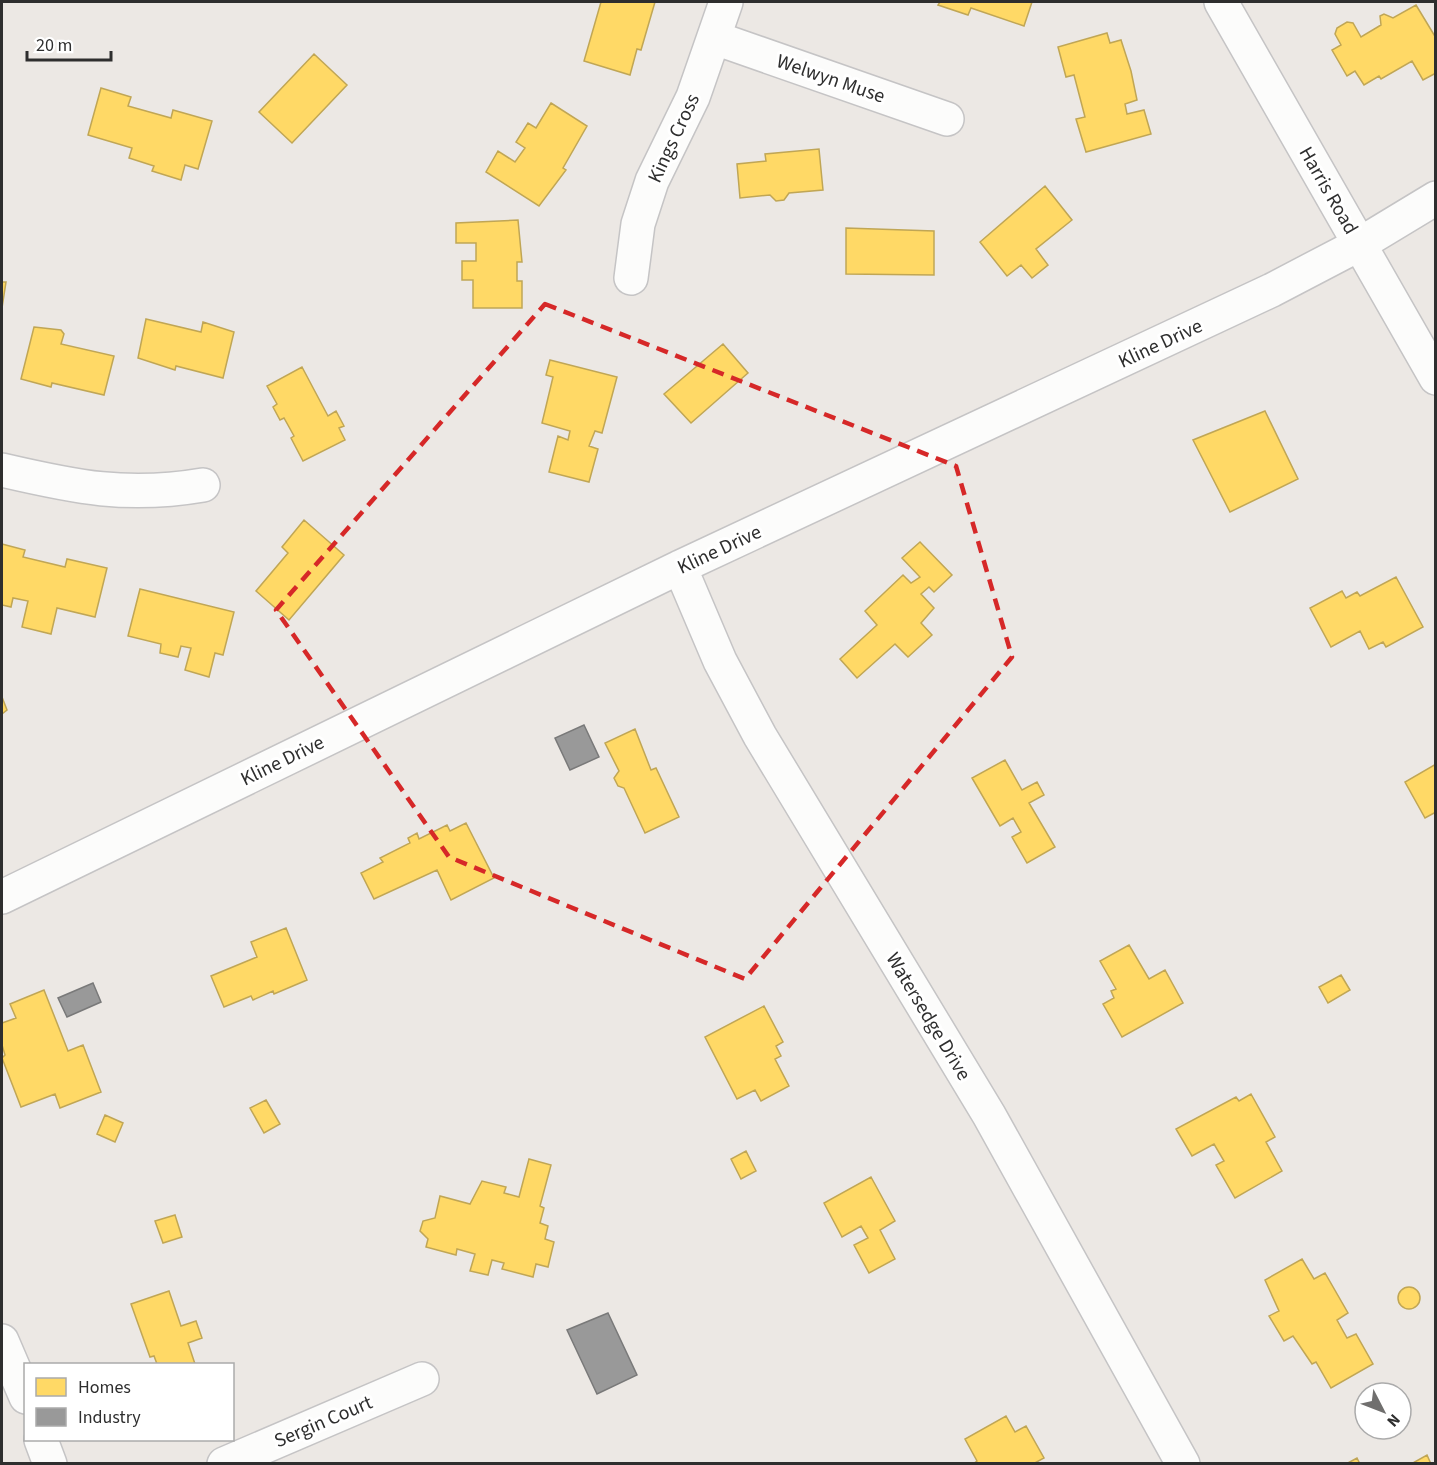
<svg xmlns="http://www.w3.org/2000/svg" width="1437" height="1465" viewBox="0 0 1437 1465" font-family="'Source Sans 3',sans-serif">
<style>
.homes{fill:#ffd966;stroke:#c0a655;stroke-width:1.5}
.industry{fill:#999;stroke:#797979;stroke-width:1.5}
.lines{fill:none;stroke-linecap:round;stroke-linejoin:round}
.minor-casing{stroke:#c5c4c5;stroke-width:36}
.minor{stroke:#fcfcfb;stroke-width:33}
.marked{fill:none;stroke:#d62828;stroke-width:4.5;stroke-dasharray:12 8;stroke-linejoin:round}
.labels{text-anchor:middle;stroke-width:6;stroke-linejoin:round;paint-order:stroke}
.street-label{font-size:20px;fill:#2e2e2e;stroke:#fff}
</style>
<rect width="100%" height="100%" fill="#ece8e4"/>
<path class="homes" d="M601,2H655L641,50L637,49L630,75L584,61Z
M940,2H1032L1024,26L971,8L968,15L938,5Z
M1416,5L1436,38V73L1423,80L1412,61L1381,79L1379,76L1364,85L1355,71L1347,76L1332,50L1341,45L1335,34L1337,28L1347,22L1353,23L1361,37L1381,25L1380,16L1384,14L1393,18Z
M1107,33L1110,43L1121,40L1131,71L1137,100L1125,104L1127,114L1144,110L1151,134L1086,152L1076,119L1085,117L1074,75L1066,77L1058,47Z
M314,54L347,85L292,143L259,112Z
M101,88L131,97L128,106L171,118L173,110L212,121L198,169L185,165L181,180L152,171L154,166L129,158L132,148L88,135Z
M551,103L587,126L563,168L566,170L539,206L486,172L498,151L515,162L525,148L516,142L528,123L536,128Z
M819,149L823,190L789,193L784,200L776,201L770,195L740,198L737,164L766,161L765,154Z
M1045,186L1072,220L1036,249L1048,265L1032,278L1021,265L1007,276L980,242Z
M518,220L522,262H517V281H522V308H473V280H462V261H476V243H456V223Z
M846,228L934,231V275L846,274Z
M2,282H6L2,308Z
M146,319L201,332L203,322L234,332L223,378L176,366L175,370L138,358Z
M34,327L61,330L64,334L61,344L114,356L104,395L52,383L51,387L21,379Z
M723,344L748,373L691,423L664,394Z
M550,360L617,377L602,433L595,431L589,446L598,449L589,482L549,472L558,436L568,440L570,431L542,423L553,377L546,375Z
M302,367L328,416L336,411L344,426L339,428L345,440L303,461L291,438L294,436L284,418L280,420L273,407L277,404L267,386Z
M1265,411L1298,479L1230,512L1193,440Z
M304,520L344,555L289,620L256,591L288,553L282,547Z
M920,542L952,575L934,592L929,587L921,594L934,608L921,623L932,635L908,657L895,644L857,678L840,659L877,625L865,611L903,575L911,583L920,577L902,558Z
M2,544L25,550L23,557L65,567L67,559L107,568L95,617L57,608L51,634L22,627L28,601L13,598L11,607L2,605Z
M1396,577L1423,627L1386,647L1383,642L1369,649L1360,631L1331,647L1310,608L1342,591L1346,598L1357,592L1360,596Z
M140,589L234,612L223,655L215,653L209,677L185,670L191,648L181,646L178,657L160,653L161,644L128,636Z
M2,697L7,710L2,714Z
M635,729L651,770L656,768L679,817L645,833L624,788L618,786L614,778L619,771L605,743Z
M1005,760L1022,790L1037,782L1044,795L1029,803L1055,847L1027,863L1012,837L1021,832L1013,818L1000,826L972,778Z
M1436,764V812L1425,818L1405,782Z
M466,823L494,878L451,900L437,870L374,899L361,873L383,862L380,858L410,843L408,838L417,833L419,839L447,825L450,831Z
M286,928L307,980L274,994L273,991L253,1000L251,996L224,1007L211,976L257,957L251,942Z
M1129,945L1149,979L1165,970L1183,1003L1122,1037L1103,1004L1114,998L1111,991L1116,989L1100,961Z
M1341,975L1350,990L1328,1003L1319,987Z
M44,990L68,1051L83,1045L101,1092L60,1108L55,1094L21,1107L2,1058L5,1055L2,1045V1023L16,1018L10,1004Z
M764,1006L783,1042L776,1046L781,1056L775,1059L789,1086L761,1101L755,1090L737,1099L705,1037Z
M1251,1094L1275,1137L1266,1142L1282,1171L1235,1198L1216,1165L1224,1161L1214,1144L1192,1156L1176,1129L1236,1097L1239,1101Z
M266,1100L280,1124L264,1133L250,1108Z
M105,1115L123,1123L115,1142L97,1134Z
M746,1151L756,1171L741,1179L731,1159Z
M529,1159L551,1165L540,1206L544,1208L540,1223L548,1226L545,1239L554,1242L548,1267L536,1264L533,1277L502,1269L504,1263L492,1260L488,1275L470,1271L475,1254L457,1249L456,1255L426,1247L428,1239L420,1231L423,1221L435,1218L440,1196L470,1204L482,1181L506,1187L504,1193L519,1197Z
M871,1177L895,1221L880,1230L895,1259L869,1273L854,1245L868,1238L861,1226L842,1237L824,1203Z
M175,1215L182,1237L163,1243L155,1221Z
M1302,1259L1314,1279L1325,1273L1348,1313L1337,1320L1347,1338L1356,1334L1373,1364L1331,1388L1316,1362L1312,1364L1293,1336L1284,1341L1269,1316L1279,1311L1265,1280Z
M1398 1298a11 11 0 1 1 22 0a11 11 0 1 1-22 0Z
M169,1291L181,1326L196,1321L202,1338L188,1343L195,1364H157L154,1356L150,1357L131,1304Z
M1006,1416L1015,1432L1026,1426L1044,1458L1033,1464H973L977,1461L965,1439Z
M1427,1455L1431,1464H1411Z
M1357,1458L1360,1464H1346Z"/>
<path class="industry" d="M584,725L599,757L570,770L555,738Z
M93,983L101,1002L67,1017L58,998Z
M608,1313L637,1375L597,1394L567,1330Z"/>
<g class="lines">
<g class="minor-casing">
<path id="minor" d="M1221,2L1436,378
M715,38L947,119
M631,278L638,224L652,181L693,97L726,2
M2,470C75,487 127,498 203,485
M680,567L720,661L760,736L989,1115L1183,1464
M2,897L680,567L1272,290L1360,244L1436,198
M2,1341L26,1397
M41,1440L50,1464
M224,1464L422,1379"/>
</g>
<use href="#minor" class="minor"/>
</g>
<path class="marked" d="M545,304L956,466L1012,657L745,979L449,857L276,610Z"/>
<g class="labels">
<g class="street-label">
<text transform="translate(831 78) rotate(19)" y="7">Welwyn Muse</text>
<text transform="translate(673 138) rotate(-65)" y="7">Kings Cross</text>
<text transform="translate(1329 190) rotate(60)" y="7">Harris Road</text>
<text transform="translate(1160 343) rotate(-25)" y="7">Kline Drive</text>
<text transform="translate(719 549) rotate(-25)" y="7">Kline Drive</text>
<text transform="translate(282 760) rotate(-26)" y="7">Kline Drive</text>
<text transform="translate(929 1016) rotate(59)" y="7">Watersedge Drive</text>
<text transform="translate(323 1421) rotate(-23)" y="7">Sergin Court</text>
</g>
</g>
<rect width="1437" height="1465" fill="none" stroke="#2e2e2e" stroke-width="6"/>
<rect x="24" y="1363" width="210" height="78" fill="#ffffff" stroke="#ababab" stroke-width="1.5"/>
<rect x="36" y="1378" width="30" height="18" fill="#ffd966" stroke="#ababab" stroke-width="1.5"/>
<text x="78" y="1393" font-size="18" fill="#2e2e2e">Homes</text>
<rect x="36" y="1408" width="30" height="18" fill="#999999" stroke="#ababab" stroke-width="1.5"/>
<text x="78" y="1423" font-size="18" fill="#2e2e2e">Industry</text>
<g transform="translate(1383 1411) rotate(132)"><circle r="28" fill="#ffffff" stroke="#ababab" stroke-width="1.5"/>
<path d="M0-4.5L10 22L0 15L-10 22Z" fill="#706f6e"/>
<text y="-9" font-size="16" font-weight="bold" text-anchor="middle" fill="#2e2e2e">N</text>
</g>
<path d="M27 51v9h84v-9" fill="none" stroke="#2e2e2e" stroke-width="3"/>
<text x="36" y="51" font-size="18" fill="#2e2e2e" stroke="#ffffff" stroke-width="4.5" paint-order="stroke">20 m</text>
</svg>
